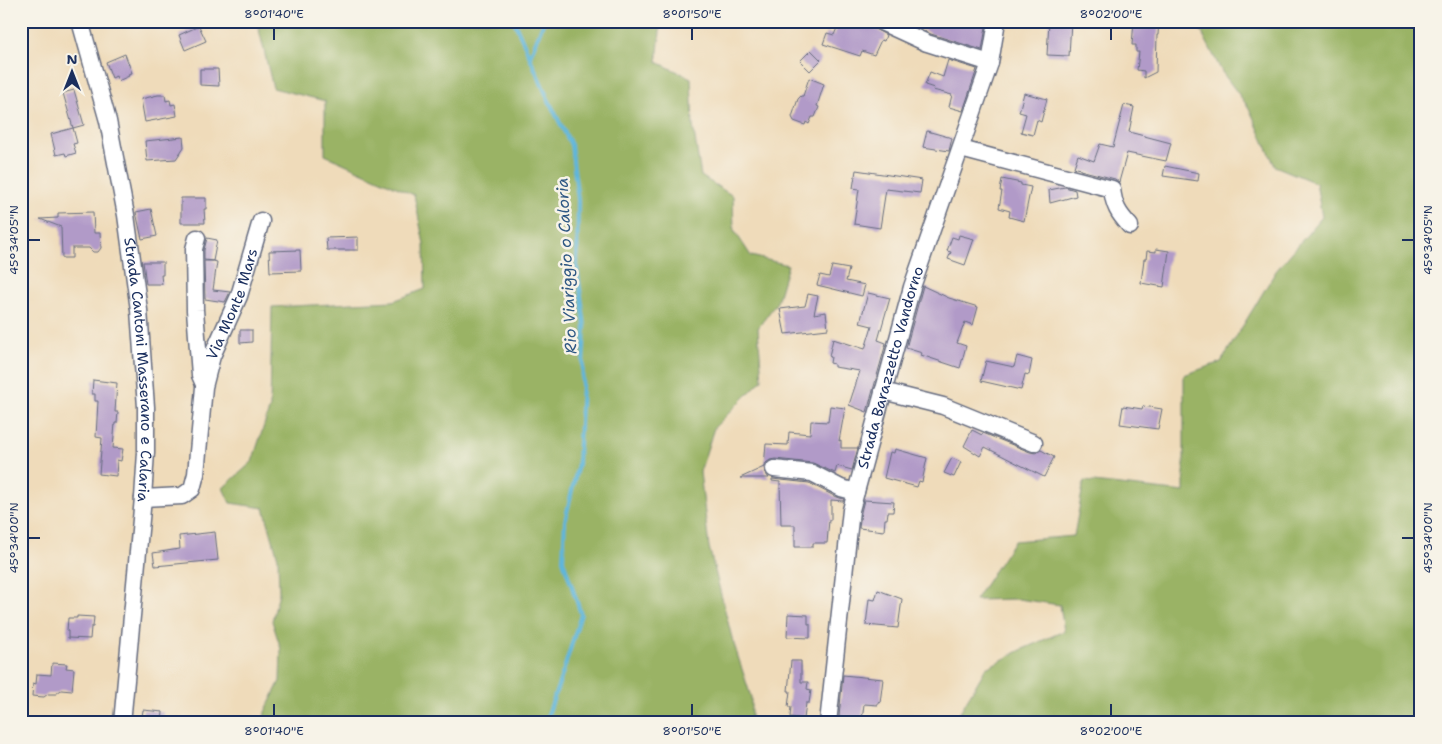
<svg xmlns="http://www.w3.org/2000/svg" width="1442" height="744" viewBox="0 0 1442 744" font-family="'Shantell Sans',sans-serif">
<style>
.forest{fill:#9ab365;stroke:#5a7162}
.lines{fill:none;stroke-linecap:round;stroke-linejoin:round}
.stream{stroke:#5eb6db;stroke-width:4}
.building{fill:#b19ac8}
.minor-casing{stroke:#656b7e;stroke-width:19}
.minor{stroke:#fff;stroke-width:16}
.ticks{fill:none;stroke:#1b2f5e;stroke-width:2}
.labels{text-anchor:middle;stroke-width:5;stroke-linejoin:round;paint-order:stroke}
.street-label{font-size:15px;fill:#1b2f5e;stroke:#f7f3e8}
.water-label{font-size:16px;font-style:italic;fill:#2f5884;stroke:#f7f3e8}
.neatline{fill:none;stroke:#1b2f5e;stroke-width:2}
.ticks-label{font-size:12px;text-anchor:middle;fill:#1b2f5e}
</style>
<rect width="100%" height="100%" fill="#f7f3e8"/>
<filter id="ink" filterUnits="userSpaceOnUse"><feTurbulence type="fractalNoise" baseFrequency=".02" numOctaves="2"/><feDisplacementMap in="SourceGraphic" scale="10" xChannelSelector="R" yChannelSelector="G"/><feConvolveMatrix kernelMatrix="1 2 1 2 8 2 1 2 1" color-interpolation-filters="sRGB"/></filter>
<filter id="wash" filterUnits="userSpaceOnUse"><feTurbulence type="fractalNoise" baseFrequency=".0096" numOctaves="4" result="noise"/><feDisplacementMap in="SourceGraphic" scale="20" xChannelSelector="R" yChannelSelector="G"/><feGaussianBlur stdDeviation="1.12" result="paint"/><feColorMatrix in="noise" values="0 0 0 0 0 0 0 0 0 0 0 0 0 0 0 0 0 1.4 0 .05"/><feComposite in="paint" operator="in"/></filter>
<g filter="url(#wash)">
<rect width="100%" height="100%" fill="#efdbba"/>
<path class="forest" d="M257,21H661L657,62L691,78L693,126L701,176L733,196L734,230L751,256L788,265L777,302L758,328L762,380L714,428L700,472L709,547L732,638L751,697V723H264L265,712L280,681L281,649L272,621L279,593L278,558L264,508L230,503L223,488L252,462L270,407L272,307L393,301L425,289L424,244L414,195L325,155V101L273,88Z
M1196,21H1421V723H961L960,712L986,668L1023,649L1064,631L1060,605L1018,599L975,600L1014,541L1074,536L1084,481L1184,492V375L1221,362L1276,271L1322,217L1316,183L1275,166L1249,108L1222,72Z"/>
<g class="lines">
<path class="stream" d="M514,21L549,101L571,145L578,200L577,267L585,326L578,464L565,521L563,560L581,614L564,669L545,723
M530,56L544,21"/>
</g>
<g id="blocks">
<path class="building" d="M840,21H869L871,27L886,35L884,41L881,40L874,55L862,51L860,56L823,44L827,33L834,35Z
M904,21H987L982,50L931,34Z
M1049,21H1071L1069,56L1047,55Z
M1134,21H1159L1158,35H1157L1156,72L1144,78V71L1137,70L1139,52H1136V45H1132Z
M199,26L206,41L185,50L179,35Z
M811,50L821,60L810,71L800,61Z
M125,54L132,73L128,74L129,76L118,81L116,76L112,78L106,62Z
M948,60L977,69L963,111L949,107L952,95L933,90L934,88L925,85L930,72L943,77Z
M200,69H218L219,86L200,85Z
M809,78L824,84L817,106L819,107L815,117H812L809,124L806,122L805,125L794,121L792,117L798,99L801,96H803Z
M74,90L84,125L73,128L63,93Z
M1024,93L1047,99L1041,122L1037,120L1033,135L1021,132L1026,114L1019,112Z
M158,95H165L166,101L170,100L171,105L175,104L177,116L145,122L141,99Z
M1124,105L1134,107L1129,132L1171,143L1166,161L1127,153L1119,182L1115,179L1080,170V169L1074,167L1078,155L1094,161L1100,144L1113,147Z
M73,128L77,143L73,144L76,153L66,156L65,153L56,155L51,134Z
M927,131L952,138L949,151L923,147Z
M183,137L184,147L176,159L147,161L145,141Z
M1165,166L1199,173L1198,181L1163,176Z
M856,170L922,180L920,193L886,189L880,228L854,224L859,189L853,188Z
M1002,179L1021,183V185L1031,187L1024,221L1009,217L1010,211L999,208L1002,191H1000Z
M1065,187L1075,190L1076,196L1050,203L1049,190Z
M181,198H206V209H204L205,223H181Z
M151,209L157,236L142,239L136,212Z
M93,212L94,233H100L101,248L98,252H93L89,248H72V258H62L61,227L40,219L58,218V213Z
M959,235L974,239L965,265L948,259L951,252L947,251L952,237L958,239Z
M358,237V250H327L326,238Z
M207,238L217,240L213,261L217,262L213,290L230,292L225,302L205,299L204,261H213L204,260V250Z
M1156,249L1169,251L1164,287L1141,283L1144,259H1146L1147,251L1156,252Z
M300,250L301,271L270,272L269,251Z
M143,262H163V275H161L162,284H146Z
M832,266L849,269L846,281L865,285L862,296L817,285L820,275L829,277Z
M923,286L949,298L978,307L973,325L965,322L957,343L966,346L960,368L921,355L922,353L906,348Z
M868,293L890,298L878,340L886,343L867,412L849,405L860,371L834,367V364L830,363L831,357L829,356L833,339L865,349L872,326L860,323Z
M808,294L818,296L814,314L826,312L828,329L785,334L780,309L805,306Z
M240,330H252V342L240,343Z
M1017,356L1032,360L1029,375L1025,374L1021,390L981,381L986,361L1014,367Z
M93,380L117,383L115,412H118L117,423H115L113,448L123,449L121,461L117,460L116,476L99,474L102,438L96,437L98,401H95V394H92Z
M830,406L845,408L839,441L841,440V448H858L852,470L837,466L835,473L813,463L775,459L770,460L766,463L764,467L765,473L769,478H740L764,467L766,444L788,445L789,432L810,434L811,421L828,422Z
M1123,406L1142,409L1143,406L1162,409L1158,429L1120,424Z
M972,430L982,435L983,433L1030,452L1036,453L1041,450L1054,457L1044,477L985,447L980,456L964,446Z
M895,449L927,458L922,482L919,481L917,487L884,478L890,452L894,453Z
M952,458L961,462L954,477L944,473Z
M772,479L809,483L836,497L844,499L843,501L831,500V520H829L827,543H813V547H795V525H781L780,482L772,481Z
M864,500L894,502L893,512H888L887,519H885L884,531L859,528L861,512Z
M215,532L218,560L155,566L153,553L180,549L179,536Z
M878,590L902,599L898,628L866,625L869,599L875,600Z
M788,614L808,615V624H810V638L787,637Z
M77,616L94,617L93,627H91L90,639L68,638V631H67L68,618H77Z
M791,661H801V682H808L807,689L811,690L809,703H806L804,719L790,717L791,707H788L790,691H788Z
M52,663L67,664L66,668L74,669L72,691L61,690L56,694H48L44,697L32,696L33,683L36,684L37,674L51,675Z
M843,675L883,679L880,703L878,702V705L864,704L862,720L839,717Z
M143,710L163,712L162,723H141Z"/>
</g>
</g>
<g filter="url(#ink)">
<use href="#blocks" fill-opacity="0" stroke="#656b7e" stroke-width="1"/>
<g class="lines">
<g class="minor-casing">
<g id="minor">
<path id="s1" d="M80,21L108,121L126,215L139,310L146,407V452L143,498L122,723"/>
<path d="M879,21L927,43L990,63"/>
<path d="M961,149L1112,189C1114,206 1118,213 1130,226"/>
<path d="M197,238L194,249L195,310L200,375L203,382"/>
<path d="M883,391L943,406L1034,443"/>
<path d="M774,469L812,473L841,488L856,492"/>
<path id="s2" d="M143,498L182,496L192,489L196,474L204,387L212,356L239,296L261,221"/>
<path id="s3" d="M828,723L851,510L912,287L990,63L997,21"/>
</g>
</g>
<use href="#minor" class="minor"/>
</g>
</g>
<path class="ticks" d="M274,28V40M692,28V40M1111,28V40M28,240H40M1402,240H1414M28,538H40M1402,538H1414M274,704V716M692,704V716M1111,704V716"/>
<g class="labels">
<g class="street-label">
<text dy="5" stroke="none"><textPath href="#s2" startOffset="242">Via Monte Mars</textPath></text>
<text dy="5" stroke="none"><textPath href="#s3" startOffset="362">Strada Barazzetto Vandorno</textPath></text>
<text dy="5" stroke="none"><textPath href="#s1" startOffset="355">Strada Cantoni Masserano e Calaria</textPath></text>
</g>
<g class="water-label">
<text transform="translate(566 266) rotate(-93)" y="6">Rio Viariggio o Caloria</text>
</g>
</g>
<rect width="1442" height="744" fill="none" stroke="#f7f3e8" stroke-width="55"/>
<g transform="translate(72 72)" stroke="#f7f3e8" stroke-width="4" paint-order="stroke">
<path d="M0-4L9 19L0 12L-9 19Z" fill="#1b2f5e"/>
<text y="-8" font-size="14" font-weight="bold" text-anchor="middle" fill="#1b2f5e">N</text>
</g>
<rect x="28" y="28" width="1386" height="688" class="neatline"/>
<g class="ticks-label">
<text x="274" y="18">8°01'40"E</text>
<text x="692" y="18">8°01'50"E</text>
<text x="1111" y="18">8°02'00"E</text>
<text transform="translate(14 240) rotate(-90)" y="4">45°34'05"N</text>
<text transform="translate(1428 240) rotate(-90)" y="4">45°34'05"N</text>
<text transform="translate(14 538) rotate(-90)" y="4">45°34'00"N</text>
<text transform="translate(1428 538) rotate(-90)" y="4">45°34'00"N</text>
<text x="274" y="735">8°01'40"E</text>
<text x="692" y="735">8°01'50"E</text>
<text x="1111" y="735">8°02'00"E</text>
</g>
</svg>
